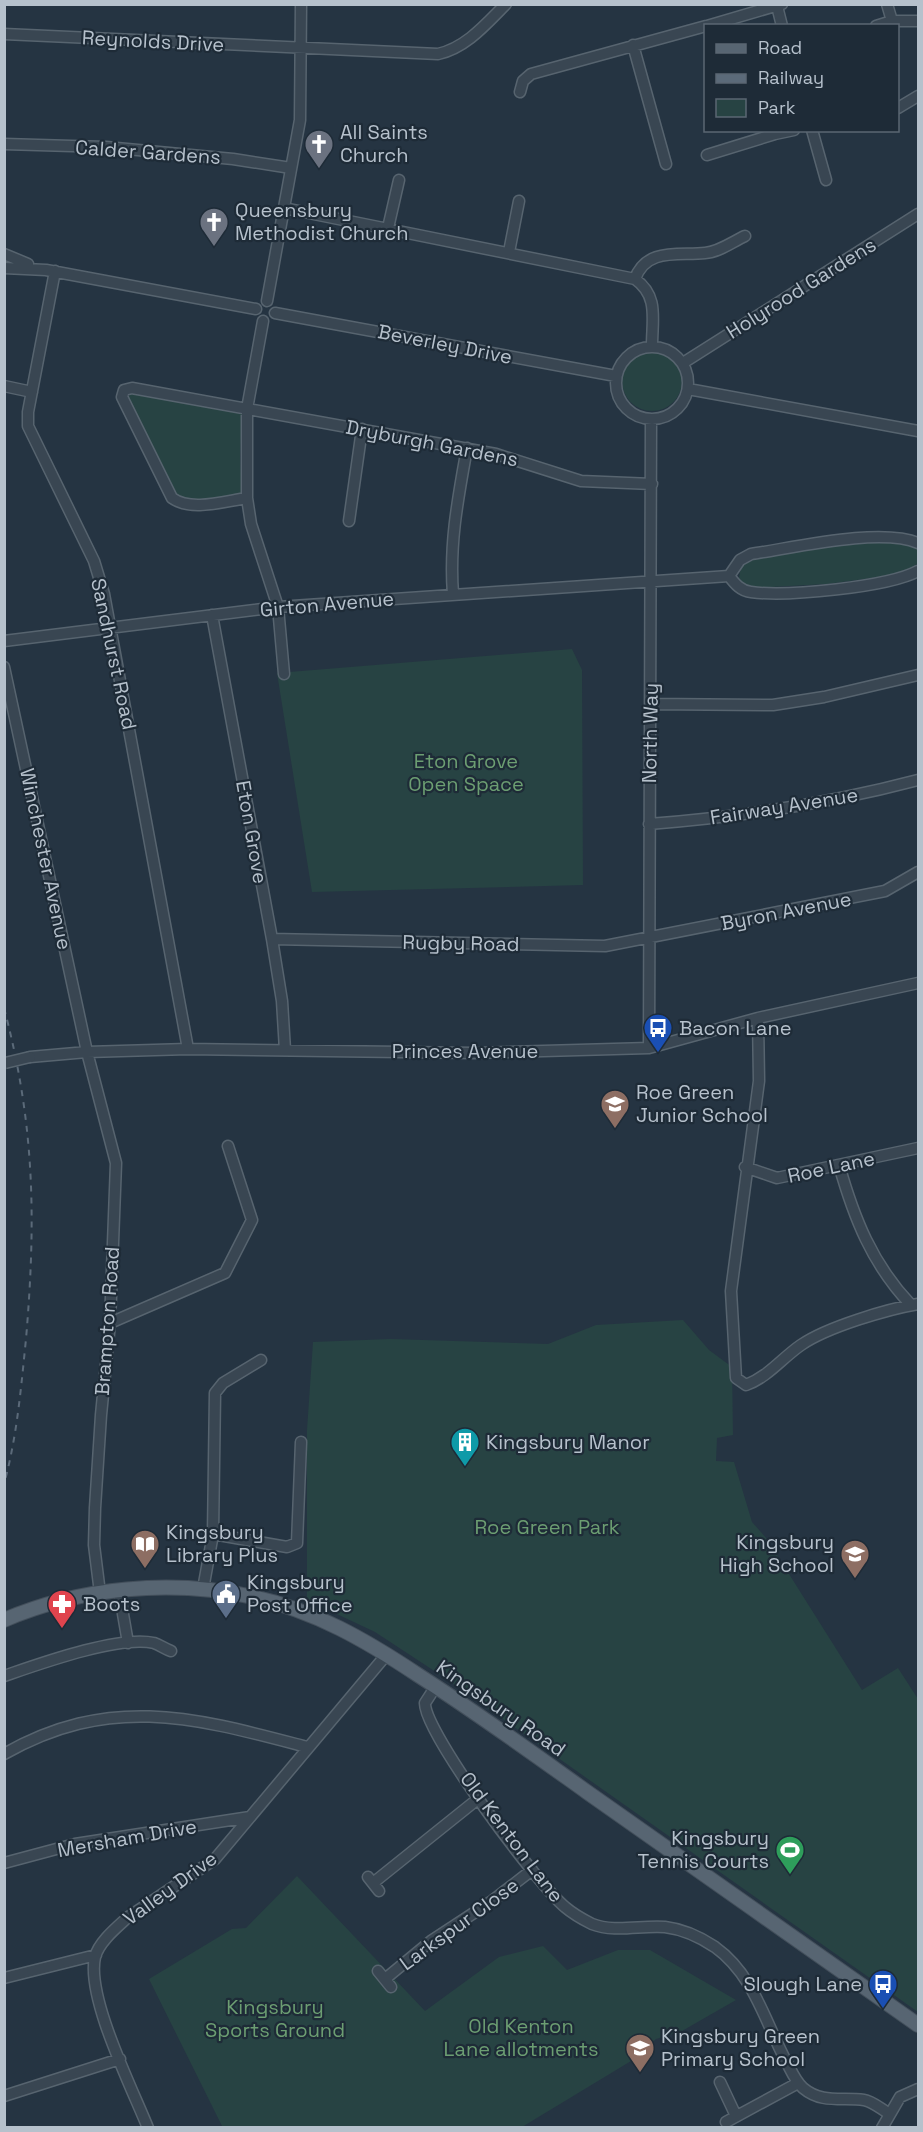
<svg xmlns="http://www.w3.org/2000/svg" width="923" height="2132" viewBox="0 0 923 2132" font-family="'Space Grotesk',sans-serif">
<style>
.green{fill:#274343}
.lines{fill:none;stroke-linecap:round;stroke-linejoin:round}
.minor-casing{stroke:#57646f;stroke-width:13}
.major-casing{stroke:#434f5b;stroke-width:16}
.minor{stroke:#394652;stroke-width:10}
.major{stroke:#576572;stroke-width:14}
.rail{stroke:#5b6a79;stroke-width:2;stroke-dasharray:6 6;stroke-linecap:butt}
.minor-bridge-casing{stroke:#57646f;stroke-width:13;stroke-linecap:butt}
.minor-bridge{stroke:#394652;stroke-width:10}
.labels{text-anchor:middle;stroke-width:4.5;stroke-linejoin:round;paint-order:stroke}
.street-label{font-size:20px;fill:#b6c1cc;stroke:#1e2b37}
.poi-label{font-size:20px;fill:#b6c1cc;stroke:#1e2b37;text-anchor:start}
.park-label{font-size:20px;fill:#6c9e72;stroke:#1e2b37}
</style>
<rect width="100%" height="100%" fill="#253442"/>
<path class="green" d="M622 381a30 30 0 1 1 60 0a30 30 0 1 1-60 0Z
M133,392L237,410L242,414L240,457L242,492L239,496L189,502L177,497L129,401V396Z
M865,542L913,544L918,548V562L913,569L894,575L827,584L753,588L744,584L739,578L741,566L753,557Z
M572,649L582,670L583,885L312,892L277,673Z
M683,1320L709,1350L732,1367L733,1435L717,1438L716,1461L734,1462L752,1522L767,1539L862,1690L898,1668L918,1699V2012L442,1676L375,1632L307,1600V1430L313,1342L391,1339L548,1344L596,1325Z
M297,1876L425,2011L499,1957L543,1946L567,1970L618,1950H650L736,2000L682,2031L656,2039L636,2058L522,2127L223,2128L149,1979L232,1929L246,1928Z"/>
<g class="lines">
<g class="minor-casing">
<path id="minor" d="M887,4L892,21
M777,6L782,26
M707,26L782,4
M876,26L892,21H918
M4,34L438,54C466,48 486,24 506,4
M633,45L666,164
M520,92L523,81L531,74L706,26
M898,108L918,96
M812,130L826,180
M775,134L794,130
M4,144L106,147L233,159L291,168
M707,155L775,134L776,130
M284,208L635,279C659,296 652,319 652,346
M388,228L399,180
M509,252L519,201
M4,254L28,264
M4,268L46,270L256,309
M55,271L28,412V426L94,561L104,594L188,1049
M635,279C646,247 680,256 705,253C719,252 732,242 745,236
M267,301L300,120L301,4
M275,313L616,376
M263,321L247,409V498L251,524L278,607L284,674
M616 383a36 36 0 1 1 72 0a36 36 0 1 1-72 0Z
M683,363L918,214
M4,386L32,392
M688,389L918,431
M247,498C225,501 191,512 172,498L122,397L124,390L132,388L496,454L581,481L652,484
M349,521L362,429
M729,576L740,560L751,554C793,548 880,527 918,543
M729,576C735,584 741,591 751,592C786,597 888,587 918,571
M453,594C449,544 458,498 467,448
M212,615L272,939L282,1001L285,1050
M4,641L278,607L729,576
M4,667L87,1052L116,1163L110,1323L101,1415L95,1508L94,1545L100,1593
M650,704L773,705L824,697L918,675
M649,824C739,817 831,803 918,780
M272,939L605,946L885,891L918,872
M758,1018L759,1081L731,1291L736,1378L746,1385C768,1377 782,1358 801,1345C827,1327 888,1309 918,1304
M649,1048L651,419
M30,1057L87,1052L188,1049L474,1053L649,1048L758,1018L918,983
M839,1165C854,1218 872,1264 911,1305
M745,1167L777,1178L918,1148
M110,1323L225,1273L252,1220L228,1146
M213,1534L287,1547L297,1543L301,1442
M203,1589L213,1534L215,1393L223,1383L261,1360
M119,1591L128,1643
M4,1676C39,1664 119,1635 154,1643C160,1645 165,1649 171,1651
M436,1686L425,1703C424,1732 538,1885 565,1907C572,1913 584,1920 592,1924C615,1933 641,1925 665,1927C682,1929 700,1937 715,1947C754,1975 765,2022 786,2061C791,2070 795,2081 803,2088C822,2104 842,2097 864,2100C872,2101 881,2109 888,2113
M4,1754C112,1693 196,1718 307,1747
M4,1863L75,1844L250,1817
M368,1877L379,1891
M373,1883L479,1798
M378,1971L391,1987
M4,1978L96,1955
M385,1979L431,1941L492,1901L532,1870
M720,2082L736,2116
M4,2096L120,2059
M726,2122L798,2083
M148,2128C132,2088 86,1997 95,1957C99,1942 116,1928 127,1918L215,1859L387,1654
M882,2128L900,2097L918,2089"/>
</g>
<g class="major-casing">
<path id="major" d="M4,1620C81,1587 172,1579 253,1597C314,1610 367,1641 418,1675C476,1712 531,1752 587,1792C697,1870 808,1947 918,2025"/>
</g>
<use href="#minor" class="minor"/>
<use href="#major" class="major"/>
<path class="rail" d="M4,1008C35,1125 36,1220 26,1339C21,1388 17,1437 4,1484"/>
<g class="minor-bridge-casing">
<path id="minor-bridge" d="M5,1063L30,1057"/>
</g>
<use href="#minor-bridge" class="minor-bridge"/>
</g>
<defs>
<g id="church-pin" transform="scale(1.5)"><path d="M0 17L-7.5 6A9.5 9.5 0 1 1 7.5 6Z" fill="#6b7280" stroke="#1e2b37"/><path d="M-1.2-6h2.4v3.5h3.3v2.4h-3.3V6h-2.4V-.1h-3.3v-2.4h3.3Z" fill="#fff"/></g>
<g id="bus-pin" transform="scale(1.5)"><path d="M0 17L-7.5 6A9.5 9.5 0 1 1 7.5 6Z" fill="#1a4fb4" stroke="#1e2b37"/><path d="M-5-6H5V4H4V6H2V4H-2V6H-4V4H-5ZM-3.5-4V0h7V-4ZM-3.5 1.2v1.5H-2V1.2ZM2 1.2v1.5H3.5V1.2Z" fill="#fff"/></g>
<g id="school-pin" transform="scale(1.5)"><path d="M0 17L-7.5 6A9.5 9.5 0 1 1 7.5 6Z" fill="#8d6e63" stroke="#1e2b37"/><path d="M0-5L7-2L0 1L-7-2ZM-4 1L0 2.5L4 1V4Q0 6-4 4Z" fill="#fff"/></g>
<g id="building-pin" transform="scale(1.5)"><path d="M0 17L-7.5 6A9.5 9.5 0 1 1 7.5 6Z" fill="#0f9aa8" stroke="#1e2b37"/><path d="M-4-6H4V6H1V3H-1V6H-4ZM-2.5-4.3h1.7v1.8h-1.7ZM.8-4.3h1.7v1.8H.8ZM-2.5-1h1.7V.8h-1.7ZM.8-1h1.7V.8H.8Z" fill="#fff"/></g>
<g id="library-pin" transform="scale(1.5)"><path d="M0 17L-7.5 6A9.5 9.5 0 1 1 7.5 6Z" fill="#8d6e63" stroke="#1e2b37"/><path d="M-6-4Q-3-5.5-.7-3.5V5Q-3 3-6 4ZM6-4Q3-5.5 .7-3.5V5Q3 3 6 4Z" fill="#fff"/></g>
<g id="civic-pin" transform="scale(1.5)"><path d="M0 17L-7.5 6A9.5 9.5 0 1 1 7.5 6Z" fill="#5c6f8a" stroke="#1e2b37"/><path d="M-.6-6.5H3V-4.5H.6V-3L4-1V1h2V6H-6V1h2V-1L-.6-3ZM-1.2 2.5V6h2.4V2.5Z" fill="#fff"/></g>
<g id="pharmacy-pin" transform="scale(1.5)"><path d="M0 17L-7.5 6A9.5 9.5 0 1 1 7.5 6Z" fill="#e0444e" stroke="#1e2b37"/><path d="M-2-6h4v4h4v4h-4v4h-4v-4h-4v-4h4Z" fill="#fff"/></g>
<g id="stadium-pin" transform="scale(1.5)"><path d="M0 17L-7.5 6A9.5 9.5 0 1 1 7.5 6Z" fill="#2e9e5b" stroke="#1e2b37"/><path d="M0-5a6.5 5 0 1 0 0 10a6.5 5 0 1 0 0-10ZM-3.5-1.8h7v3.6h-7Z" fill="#fff"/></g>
</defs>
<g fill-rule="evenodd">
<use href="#church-pin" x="319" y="144"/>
<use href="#church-pin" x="214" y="222"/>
<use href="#bus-pin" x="658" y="1028"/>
<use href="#school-pin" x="615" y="1104"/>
<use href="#building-pin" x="465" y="1442"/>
<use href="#library-pin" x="145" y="1544"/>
<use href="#school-pin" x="855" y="1554"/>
<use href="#civic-pin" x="226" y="1594"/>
<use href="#pharmacy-pin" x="62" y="1604"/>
<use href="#stadium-pin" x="790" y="1850"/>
<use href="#bus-pin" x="883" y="1984"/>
<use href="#school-pin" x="640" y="2048"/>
</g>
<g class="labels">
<g class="street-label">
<text transform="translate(153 41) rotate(3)" y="7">Reynolds Drive</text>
<text transform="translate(148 152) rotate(4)" y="7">Calder Gardens</text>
<text transform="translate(801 288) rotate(-32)" y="7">Holyrood Gardens</text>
<text transform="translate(445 344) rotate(11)" y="7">Beverley Drive</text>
<text transform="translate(432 443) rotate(11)" y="7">Dryburgh Gardens</text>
<text transform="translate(327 604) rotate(-5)" y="7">Girton Avenue</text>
<text transform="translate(114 654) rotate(78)" y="7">Sandhurst Road</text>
<text transform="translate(650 733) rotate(-89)" y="7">North Way</text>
<text transform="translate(784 806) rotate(-9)" y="7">Fairway Avenue</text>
<text transform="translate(252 832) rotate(80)" y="7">Eton Grove</text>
<text transform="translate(46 859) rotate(78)" y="7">Winchester Avenue</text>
<text transform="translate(786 911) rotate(-11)" y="7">Byron Avenue</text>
<text transform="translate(461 943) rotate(1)" y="7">Rugby Road</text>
<text x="465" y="1058">Princes Avenue</text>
<text transform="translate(831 1167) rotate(-12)" y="7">Roe Lane</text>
<text transform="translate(107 1321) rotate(-86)" y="7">Brampton Road</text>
<text transform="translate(501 1708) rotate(35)" y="7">Kingsbury Road</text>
<text transform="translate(512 1837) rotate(53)" y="7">Old Kenton Lane</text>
<text transform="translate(127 1838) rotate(-10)" y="7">Mersham Drive</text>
<text transform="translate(170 1888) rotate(-36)" y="7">Valley Drive</text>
<text transform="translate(459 1924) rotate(-36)" y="7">Larkspur Close</text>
</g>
<g class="poi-label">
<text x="340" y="139">All Saints<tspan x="340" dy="23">Church</tspan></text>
<text x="235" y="217">Queensbury<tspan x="235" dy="23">Methodist Church</tspan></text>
<text x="679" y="1035">Bacon Lane</text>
<text x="636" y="1099">Roe Green<tspan x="636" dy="23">Junior School</tspan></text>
<text x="486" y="1449">Kingsbury Manor</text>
<text x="166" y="1539">Kingsbury<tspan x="166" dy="23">Library Plus</tspan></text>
<text x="834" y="1549" text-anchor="end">Kingsbury<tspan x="834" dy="23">High School</tspan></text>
<text x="247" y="1589">Kingsbury<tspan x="247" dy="23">Post Office</tspan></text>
<text x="83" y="1611">Boots</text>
<text x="769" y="1845" text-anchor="end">Kingsbury<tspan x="769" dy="23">Tennis Courts</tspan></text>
<text x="862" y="1991" text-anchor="end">Slough Lane</text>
<text x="661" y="2043">Kingsbury Green<tspan x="661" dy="23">Primary School</tspan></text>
</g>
<g class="park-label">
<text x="466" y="768">Eton Grove<tspan x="466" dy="23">Open Space</tspan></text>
<text x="547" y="1534">Roe Green Park</text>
<text x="275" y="2014">Kingsbury<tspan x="275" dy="23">Sports Ground</tspan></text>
<text x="521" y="2033">Old Kenton<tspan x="521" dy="23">Lane allotments</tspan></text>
</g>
</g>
<rect width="923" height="2132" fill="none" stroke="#b6c1cc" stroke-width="12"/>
<rect x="704" y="24" width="195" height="108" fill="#1e2b37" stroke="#5b6773" stroke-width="1.5"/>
<rect x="716" y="44" width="30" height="9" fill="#576572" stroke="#5b6773" stroke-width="1.5"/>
<text x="758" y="54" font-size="18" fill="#b6c1cc">Road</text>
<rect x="716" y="74" width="30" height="9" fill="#5b6a79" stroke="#5b6773" stroke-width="1.5"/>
<text x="758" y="84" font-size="18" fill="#b6c1cc">Railway</text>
<rect x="716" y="99" width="30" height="18" fill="#274343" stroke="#5b6773" stroke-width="1.5"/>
<text x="758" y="114" font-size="18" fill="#b6c1cc">Park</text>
</svg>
